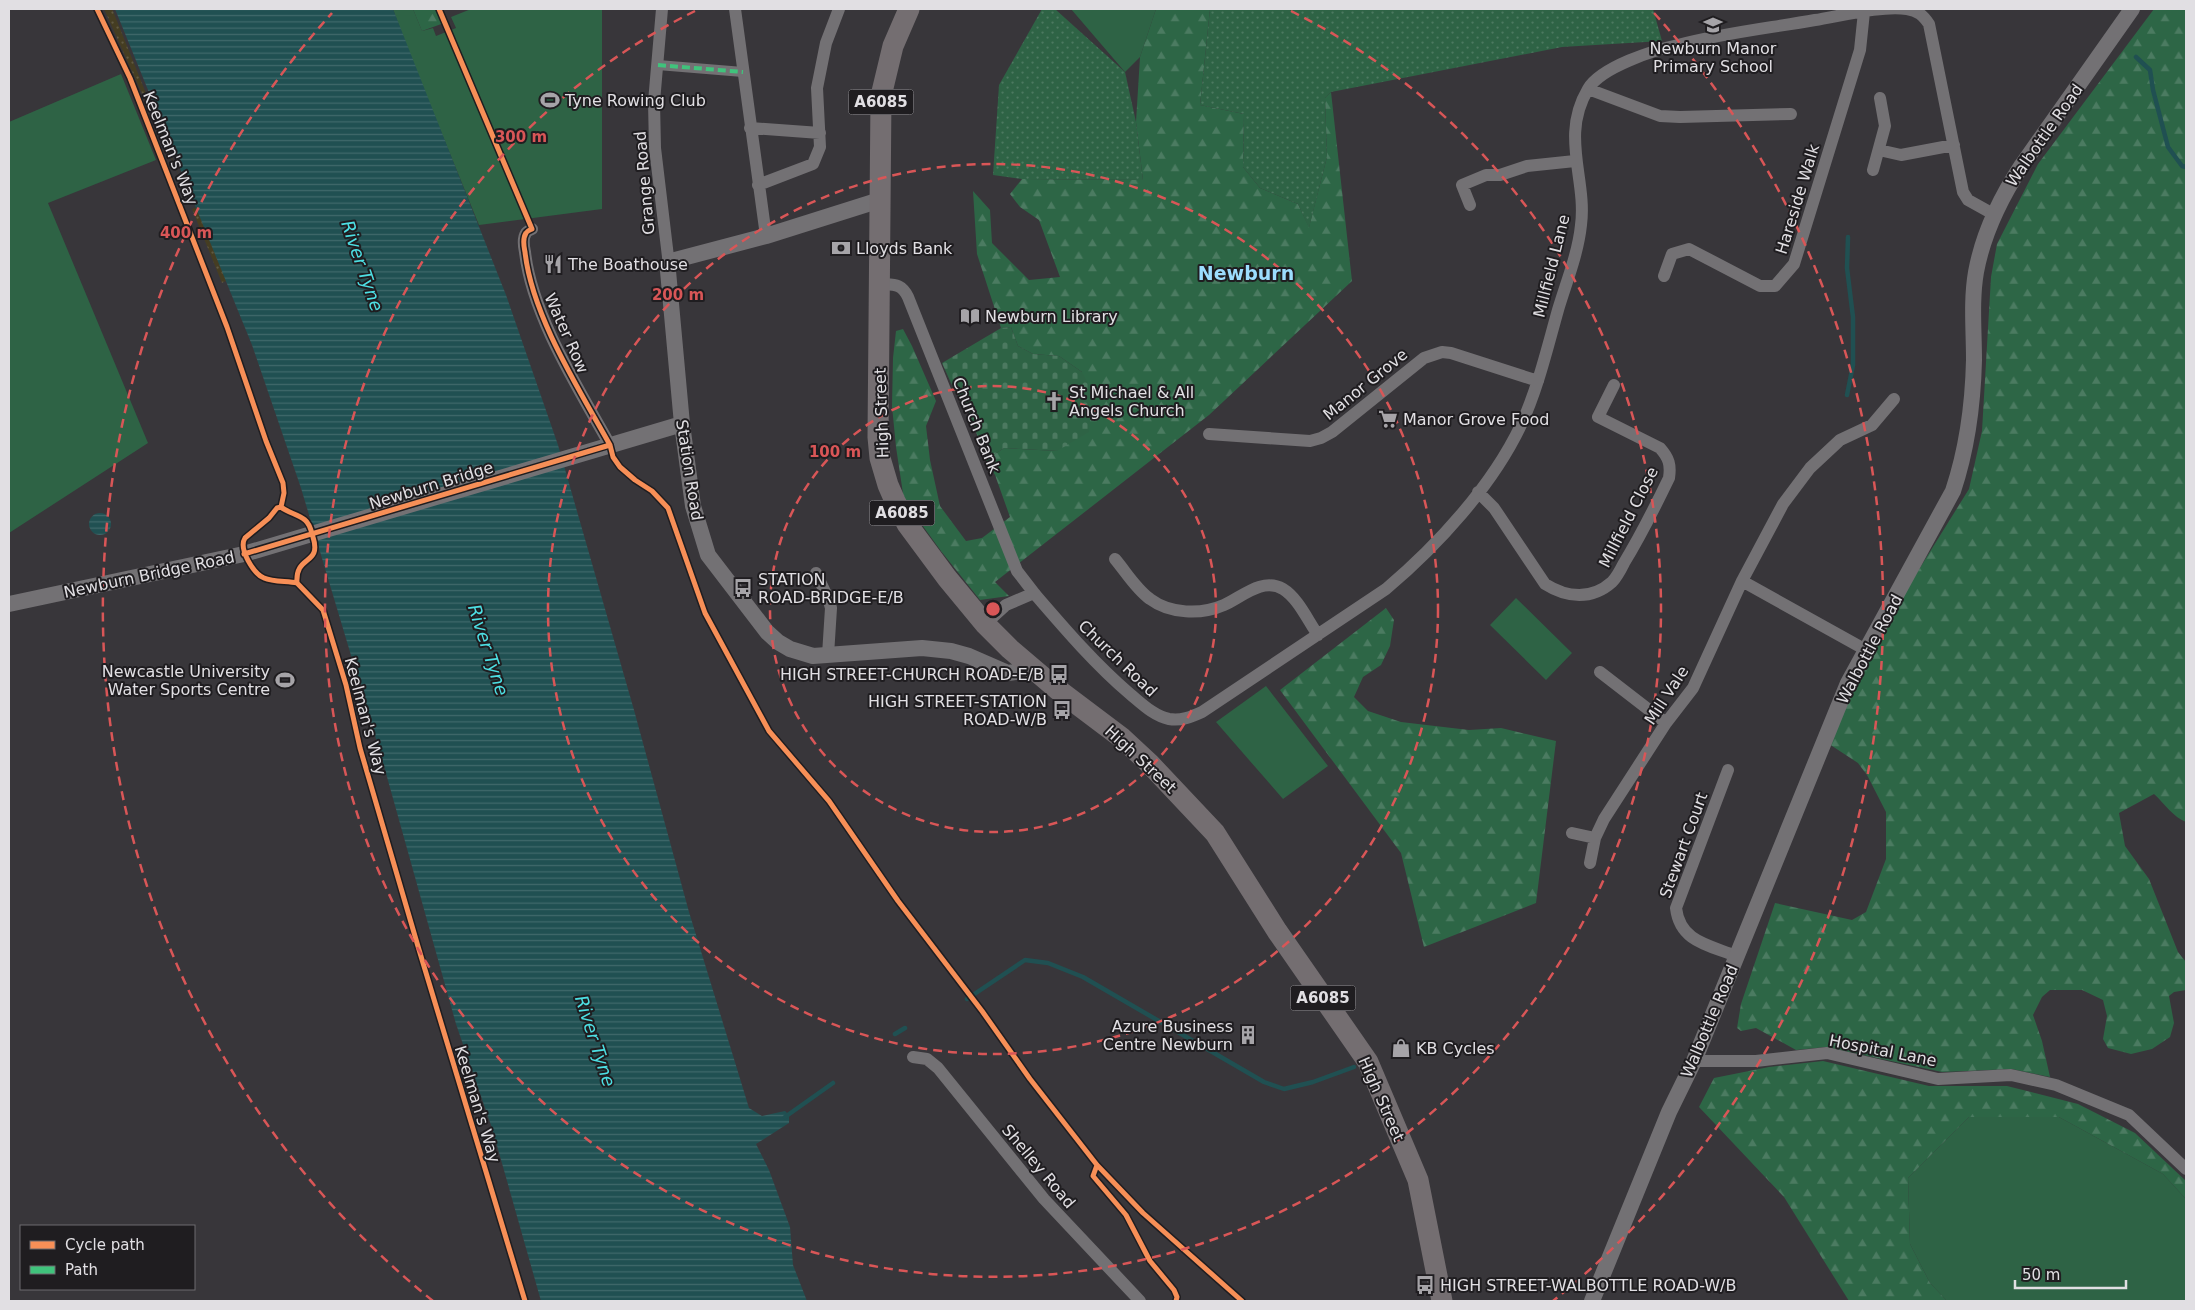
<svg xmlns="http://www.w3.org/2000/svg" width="2195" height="1310" viewBox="0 0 2195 1310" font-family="'DejaVu Sans',sans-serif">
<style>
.grass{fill:#2e6345}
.forest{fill:url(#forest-firs)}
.sand{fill:url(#sand-dots)}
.cemetery{fill:url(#cemetery-stones)}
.park{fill:url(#park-dots)}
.water{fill:url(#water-rules)}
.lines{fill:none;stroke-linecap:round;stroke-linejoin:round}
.stream{stroke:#205052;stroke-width:4.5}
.pedestrian{stroke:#737174;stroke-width:10}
.minor{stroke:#737174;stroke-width:12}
.tertiary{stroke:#737174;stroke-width:16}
.primary{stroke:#746e71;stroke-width:21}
.quiet{stroke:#40c37c;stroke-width:4;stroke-dasharray:8 4;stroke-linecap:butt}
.cycleway-casing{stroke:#1f1d20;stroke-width:8}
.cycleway{stroke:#f78f57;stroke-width:5}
.ring{fill:none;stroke:#d95657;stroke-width:2.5;stroke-dasharray:9 6}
.labels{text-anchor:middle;stroke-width:4;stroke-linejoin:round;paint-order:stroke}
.shield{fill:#1f1d20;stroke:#a7a5a8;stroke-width:1}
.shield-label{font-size:15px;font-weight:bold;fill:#e1dfe3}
.poi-label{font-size:16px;fill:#e1dfe3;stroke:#1f1d20;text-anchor:start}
.street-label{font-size:16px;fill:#e1dfe3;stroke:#1f1d20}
.water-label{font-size:18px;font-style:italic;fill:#4ddfe3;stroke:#1f1d20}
.quarter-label{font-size:19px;font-weight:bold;fill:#9cddfe;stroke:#1f1d20}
.centre{fill:#d95657;stroke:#1f1d20;stroke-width:2.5}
.ring-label{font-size:15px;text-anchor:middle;font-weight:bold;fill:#d95657;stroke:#1f1d20;stroke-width:4;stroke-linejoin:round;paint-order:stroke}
</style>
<defs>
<pattern id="forest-firs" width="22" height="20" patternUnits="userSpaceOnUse" patternTransform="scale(1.25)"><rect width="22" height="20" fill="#2d6646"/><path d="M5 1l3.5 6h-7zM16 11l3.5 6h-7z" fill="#4b7b61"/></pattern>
<pattern id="sand-dots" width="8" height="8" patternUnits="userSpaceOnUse" patternTransform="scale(1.25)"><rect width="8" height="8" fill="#453d22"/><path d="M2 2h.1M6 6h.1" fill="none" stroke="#605942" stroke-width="1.8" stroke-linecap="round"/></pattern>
<pattern id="cemetery-stones" width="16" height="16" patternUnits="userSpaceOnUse" patternTransform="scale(1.25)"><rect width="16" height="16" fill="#2e6345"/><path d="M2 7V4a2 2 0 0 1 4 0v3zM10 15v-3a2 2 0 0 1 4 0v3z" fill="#4c7960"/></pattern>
<pattern id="park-dots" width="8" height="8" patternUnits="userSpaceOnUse" patternTransform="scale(1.25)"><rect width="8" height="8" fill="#2e6345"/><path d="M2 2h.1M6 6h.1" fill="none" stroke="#4c7960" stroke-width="1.8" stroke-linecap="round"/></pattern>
<pattern id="water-rules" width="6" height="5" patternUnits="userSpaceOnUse" patternTransform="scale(1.25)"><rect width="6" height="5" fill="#205052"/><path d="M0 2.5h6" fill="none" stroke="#40696b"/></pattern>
</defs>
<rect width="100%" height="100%" fill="#38363a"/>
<path class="grass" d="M393,9H413L422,31L433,28L436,36L456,28L451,17L471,9H602V209L479,225L407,48Z
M1071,9H1156L1140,57L1125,72Z
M121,74L156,160L48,203L148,443L9,533V122Z
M1516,598L1572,653L1546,680L1490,625Z
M1266,686L1328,766L1283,799L1216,722Z
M1969,1117H2059L2163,1174L2186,1199V1301H1947L1930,1283L1910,1244L1908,1178Z"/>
<path class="forest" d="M413,9H438L444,23L422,31Z
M1156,9H1210L1200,105L1244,114L1243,167L1260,188L1298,204L1309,227L1327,157L1325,98L1331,92L1352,281L1209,415L995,582L1009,596L980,600L941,551L904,500L896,447L892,406L893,358L896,331L903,329L912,346L936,401L926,426L930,460L940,506L966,541L982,538L1010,517L995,475L986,460L1004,448L1057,451L1082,372L1059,356L1033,354L1018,346L1011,327L1001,328L977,254L973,191L990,210L992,243L1029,280L1060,277L1039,220L1020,207L1010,194L1022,179L1143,180L1136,122L1140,57Z
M2154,9H2186V822C2173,817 2165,804 2154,794L2119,813L2125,846L2149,879L2178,952L2186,962V990L2174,992L2169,996L2174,1023L2170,1037L2152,1049L2131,1054L2108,1048L2103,1039L2107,1016L2103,1000L2082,990H2050L2042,997L2033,1015L2042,1041L2050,1077L2012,1069L1942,1072L1826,1047L1796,1050L1756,1028L1741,1031L1737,1028L1741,1004L1775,903L1852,920L1866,912L1886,859V812L1867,775L1858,763L1829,744L1885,624L1969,489L1982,431L1991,277L1997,244L2038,164Z
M1386,608L1394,620L1390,646L1381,665L1363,677L1354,697L1368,711L1401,722L1469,730L1501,728L1556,741L1536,903L1424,947L1401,853L1280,690Z
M1823,1061L1929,1086H2007L2078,1104L2135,1133L2186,1181V1199L2163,1174L2059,1117H1969L1908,1178L1910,1244L1930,1283L1947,1301H1849L1784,1197L1699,1107L1714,1078L1769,1067Z"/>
<path class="sand" d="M104,9H112L113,11L180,178Z
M202,205L231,278L222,283L192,209Z"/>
<path class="cemetery" d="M1011,327L1018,346L1033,354L1059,356L1082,372L1093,393L1089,432L1057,451L1004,448L986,460L966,404L955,392L942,363L1001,328Z"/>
<path class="park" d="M1042,9H1055L1125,72L1136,122L1143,180L1022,179L993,175L999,85Z
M1210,9H1653L1662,41L1562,47L1331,92L1325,98L1327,157L1309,228L1298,204L1260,188L1243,167L1244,114L1200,105Z"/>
<path class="water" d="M115,9H393L506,295L558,445L634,710L689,912L749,1108L762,1116L785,1111L789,1115V1123L756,1144L769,1170L790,1227L793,1265L807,1301H541L492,1128L456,1024L382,759L301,488L252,345Z
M89 524a11 11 0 1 1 22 0a11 11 0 1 1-22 0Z"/>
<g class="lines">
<path class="stream" d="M2136,57L2150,70L2153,90L2168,147L2182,166L2186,167
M1847,395L1853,365V317L1847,268L1848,237
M967,999L1025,960L1048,963L1083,977L1264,1082L1284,1089L1313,1082L1354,1067
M895,1034L905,1028
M785,1117L833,1083"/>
<path class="pedestrian" d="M658,65L743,72"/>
<path class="minor" d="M662,9L654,102L655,148L669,265
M735,9L766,236
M1588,89L1660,116L1680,117L1791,114
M750,128L820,133
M1879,150L1901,155L1954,145
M1873,170L1885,126L1880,98
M758,185L813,164L820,147L817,88L826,43L839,9
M1470,205L1462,185L1486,175H1500L1527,166L1575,161
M532,229C530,230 527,231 526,233C522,239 524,247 525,252C532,316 579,389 610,445
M1664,276L1672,254L1689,249L1760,286H1775L1794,264L1860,50L1864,12
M880,284C894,285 901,283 908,297L1017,571L1034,593
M1209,434L1310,441L1321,438L1332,432L1424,358L1442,352L1451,353L1538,381
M1478,492L1494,508L1545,584C1567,598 1592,600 1612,582C1617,577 1621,569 1624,563C1641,535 1655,507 1669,478C1671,465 1669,458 1660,448L1598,417L1614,385
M1115,559C1126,572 1136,589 1150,599C1170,614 1201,615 1224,605C1242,597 1262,577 1283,589C1298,598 1308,621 1318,635
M816,573L828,598L831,608L828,655
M1742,581L1866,650
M985,624L1006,605L1034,593C1065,629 1094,663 1130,694C1142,704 1154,716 1169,719C1181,721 1191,717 1202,712L1386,589C1438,545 1492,486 1521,425C1538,388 1547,349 1558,310C1566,283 1578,254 1581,225C1587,179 1560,136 1588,89C1601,67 1654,50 1678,45C1723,33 1770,28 1815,20C1840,16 1883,5 1907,9C1918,11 1923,15 1929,24L1963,192L1968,200L1995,215
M1600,672L1666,723
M1728,770L1676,908C1680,942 1709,945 1736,956
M1572,833L1595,838
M1590,863L1595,838L1604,819L1666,723L1693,688L1742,581L1783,504L1810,468L1840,440L1872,425L1894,399
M913,1057L927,1059L938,1068L1044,1199L1140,1301
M1694,1061H1756L1827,1053L1938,1079L2011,1075L2056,1085L2129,1115L2186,1169"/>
<path class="tertiary" d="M880,200L766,236L675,260L669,265L668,271L682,424L693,506L708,555L767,632L778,642L790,649L813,656L922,648L951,651L969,656L1008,673L1015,672L1026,664
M9,604L244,554L682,424
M1592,1301L1669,1112L1694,1061L1848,683L1953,491C1967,449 1973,403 1974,360C1974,330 1971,301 1976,272C1983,234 2001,197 2022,165L2132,9"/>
<path class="primary" d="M909,9L893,46L881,96L878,437L880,458L888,485L895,501L907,524L947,578L985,624L1010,649L1057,689L1122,738L1150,764L1215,833L1277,931L1368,1062L1418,1180L1442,1301"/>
<path class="quiet" d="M658,65L743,72"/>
<g class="cycleway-casing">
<path id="cycleway" d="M97,9L130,78L227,327L266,441L283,483L284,493L281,507C288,513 298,514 305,520C310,524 311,530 313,537C322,566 295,554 297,583L323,610L346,685L360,748L417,943L525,1301
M439,9L532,229C530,230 527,231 526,233C522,239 524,247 525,252C532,316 579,389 610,445L613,457L620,467L635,480L652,491L668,508L705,613L769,731L829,801L898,901L982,1011L1030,1079L1097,1165L1143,1213L1242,1301
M281,507L277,508L269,518L245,538C238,549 254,574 264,578C273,582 287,581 297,583
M244,554L610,445
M1097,1165L1093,1176L1126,1215L1150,1261L1174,1290L1177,1297L1176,1301"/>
</g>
<use href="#cycleway" class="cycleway"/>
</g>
<g class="ring">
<circle cx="993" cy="609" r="223"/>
<circle cx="993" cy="609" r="445"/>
<path d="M1291 11A668 668 0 1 1 695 11"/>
<path d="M433 1301A890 890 0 0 1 332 13M1654 13A890 890 0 0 1 1553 1301"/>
</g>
<defs>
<g id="school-bare" transform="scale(1.5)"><path d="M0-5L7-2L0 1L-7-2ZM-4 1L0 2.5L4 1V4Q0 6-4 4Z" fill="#a6a4a8" stroke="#1f1d20" stroke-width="2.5" paint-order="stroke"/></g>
<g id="stadium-bare" transform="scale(1.5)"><path d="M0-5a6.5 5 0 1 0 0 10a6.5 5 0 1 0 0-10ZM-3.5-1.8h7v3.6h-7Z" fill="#a6a4a8" stroke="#1f1d20" stroke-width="2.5" paint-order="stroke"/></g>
<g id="bank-bare" transform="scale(1.5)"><path d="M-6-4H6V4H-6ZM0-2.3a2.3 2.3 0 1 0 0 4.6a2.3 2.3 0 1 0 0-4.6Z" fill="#a6a4a8" stroke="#1f1d20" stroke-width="2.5" paint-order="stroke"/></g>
<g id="restaurant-bare" transform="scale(1.5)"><path d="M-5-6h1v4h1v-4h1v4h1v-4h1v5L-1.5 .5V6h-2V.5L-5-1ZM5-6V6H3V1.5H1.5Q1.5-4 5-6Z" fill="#a6a4a8" stroke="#1f1d20" stroke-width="2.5" paint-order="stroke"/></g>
<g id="library-bare" transform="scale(1.5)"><path d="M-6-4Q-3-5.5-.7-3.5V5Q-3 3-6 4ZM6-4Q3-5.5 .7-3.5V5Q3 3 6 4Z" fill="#a6a4a8" stroke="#1f1d20" stroke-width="2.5" paint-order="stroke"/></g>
<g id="church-bare" transform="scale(1.5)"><path d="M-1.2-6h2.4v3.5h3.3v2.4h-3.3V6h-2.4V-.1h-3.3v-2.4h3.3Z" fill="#a6a4a8" stroke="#1f1d20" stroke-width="2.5" paint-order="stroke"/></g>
<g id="supermarket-bare" transform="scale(1.5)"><path d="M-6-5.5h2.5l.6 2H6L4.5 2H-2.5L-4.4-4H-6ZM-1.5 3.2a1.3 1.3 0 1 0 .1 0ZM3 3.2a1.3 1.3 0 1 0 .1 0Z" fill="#a6a4a8" stroke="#1f1d20" stroke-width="2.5" paint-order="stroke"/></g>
<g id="bus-bare" transform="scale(1.5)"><path d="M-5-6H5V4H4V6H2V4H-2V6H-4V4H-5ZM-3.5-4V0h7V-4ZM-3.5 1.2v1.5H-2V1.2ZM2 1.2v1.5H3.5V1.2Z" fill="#a6a4a8" stroke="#1f1d20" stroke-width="2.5" paint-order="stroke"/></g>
<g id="building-bare" transform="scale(1.5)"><path d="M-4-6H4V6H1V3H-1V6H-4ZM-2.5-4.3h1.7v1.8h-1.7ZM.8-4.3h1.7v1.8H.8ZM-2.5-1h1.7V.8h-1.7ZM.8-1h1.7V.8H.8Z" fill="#a6a4a8" stroke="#1f1d20" stroke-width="2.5" paint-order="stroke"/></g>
<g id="shop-bare" transform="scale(1.5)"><path d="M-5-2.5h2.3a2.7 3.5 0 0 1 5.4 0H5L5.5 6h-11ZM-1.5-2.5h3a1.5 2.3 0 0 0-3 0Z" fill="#a6a4a8" stroke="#1f1d20" stroke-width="2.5" paint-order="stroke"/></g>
</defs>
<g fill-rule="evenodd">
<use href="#school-bare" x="1713" y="25"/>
<use href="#stadium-bare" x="550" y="100"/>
<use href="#bank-bare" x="841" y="248"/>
<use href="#restaurant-bare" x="553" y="264"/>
<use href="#library-bare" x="970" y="316"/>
<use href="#church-bare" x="1054" y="401"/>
<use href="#supermarket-bare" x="1388" y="419"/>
<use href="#bus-bare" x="743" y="588"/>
<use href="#bus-bare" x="1059" y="674"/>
<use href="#stadium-bare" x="285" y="680"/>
<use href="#bus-bare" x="1062" y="710"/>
<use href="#building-bare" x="1248" y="1035"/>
<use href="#shop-bare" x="1401" y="1048"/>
<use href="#bus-bare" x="1425" y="1285"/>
</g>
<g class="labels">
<g class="shield">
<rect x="848.5" y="89.5" width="65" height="25" rx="4"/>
<rect x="869.5" y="500.5" width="65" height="25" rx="4"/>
<rect x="1290.5" y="985.5" width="65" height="25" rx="4"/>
</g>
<g class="shield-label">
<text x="881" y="107">A6085</text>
<text x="902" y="518">A6085</text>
<text x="1323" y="1003">A6085</text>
</g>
<g class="poi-label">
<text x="1713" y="54" text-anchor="middle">Newburn Manor<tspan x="1713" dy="18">Primary School</tspan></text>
<text x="565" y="106">Tyne Rowing Club</text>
<text x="856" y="254">Lloyds Bank</text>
<text x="568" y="270">The Boathouse</text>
<text x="985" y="322">Newburn Library</text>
<text x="1069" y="398">St Michael &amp; All<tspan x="1069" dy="18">Angels Church</tspan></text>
<text x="1403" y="425">Manor Grove Food</text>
<text x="758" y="585">STATION<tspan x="758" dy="18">ROAD-BRIDGE-E/B</tspan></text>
<text x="270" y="677" text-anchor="end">Newcastle University<tspan x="270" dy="18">Water Sports Centre</tspan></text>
<text x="1044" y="680" text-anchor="end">HIGH STREET-CHURCH ROAD-E/B</text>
<text x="1047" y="707" text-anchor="end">HIGH STREET-STATION<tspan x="1047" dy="18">ROAD-W/B</tspan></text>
<text x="1233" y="1032" text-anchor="end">Azure Business<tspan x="1233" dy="18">Centre Newburn</tspan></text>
<text x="1416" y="1054">KB Cycles</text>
<text x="1440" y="1291">HIGH STREET-WALBOTTLE ROAD-W/B</text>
</g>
<g class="street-label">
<text transform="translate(2044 135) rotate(-55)" y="6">Walbottle Road</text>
<text transform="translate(171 148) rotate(68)" y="6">Keelman's Way</text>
<text transform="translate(644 183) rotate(-95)" y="6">Grange Road</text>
<text transform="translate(1797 199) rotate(-73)" y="6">Hareside Walk</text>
<text transform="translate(1551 266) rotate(-76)" y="6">Millfield Lane</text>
<text transform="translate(567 333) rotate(66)" y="6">Water Row</text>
<text transform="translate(1365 384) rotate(-39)" y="6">Manor Grove</text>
<text transform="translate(881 413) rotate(-92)" y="6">High Street</text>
<text transform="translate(977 425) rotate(68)" y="6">Church Bank</text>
<text transform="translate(690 470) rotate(81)" y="6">Station Road</text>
<text transform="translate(431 485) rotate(-17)" y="6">Newburn Bridge</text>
<text transform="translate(1628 517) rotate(-63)" y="6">Millfield Close</text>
<text transform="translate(149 574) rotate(-12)" y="6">Newburn Bridge Road</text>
<text transform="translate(1869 649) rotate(-62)" y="6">Walbottle Road</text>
<text transform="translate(1118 658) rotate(44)" y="6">Church Road</text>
<text transform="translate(1666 695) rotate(-57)" y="6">Mill Vale</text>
<text transform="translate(366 716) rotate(75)" y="6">Keelman's Way</text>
<text transform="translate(1141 759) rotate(43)" y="6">High Street</text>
<text transform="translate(1683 845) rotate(-70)" y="6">Stewart Court</text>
<text transform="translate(1709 1021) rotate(-67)" y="6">Walbottle Road</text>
<text transform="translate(1883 1050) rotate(11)" y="6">Hospital Lane</text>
<text transform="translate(1382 1099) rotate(66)" y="6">High Street</text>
<text transform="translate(478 1104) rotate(73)" y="6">Keelman's Way</text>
<text transform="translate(1039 1166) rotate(50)" y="6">Shelley Road</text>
</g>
<g class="water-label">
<text transform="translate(362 266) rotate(71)" y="6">River Tyne</text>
<text transform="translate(488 650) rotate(72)" y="6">River Tyne</text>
<text transform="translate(595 1041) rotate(72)" y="6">River Tyne</text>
</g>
<g class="quarter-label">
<text x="1246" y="280">Newburn</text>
</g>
</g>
<circle cx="993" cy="609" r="8" class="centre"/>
<g class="ring-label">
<text x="521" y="142">300 m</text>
<text x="186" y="238">400 m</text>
<text x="678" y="300">200 m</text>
<text x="835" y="457">100 m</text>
</g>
<rect width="2195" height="1310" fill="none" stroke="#e1dfe3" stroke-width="20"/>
<rect x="20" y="1225" width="175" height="65" fill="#1f1d20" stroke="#6d6b6e"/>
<rect x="30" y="1241" width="25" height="8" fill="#f78f57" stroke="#6d6b6e"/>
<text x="65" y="1250" font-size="15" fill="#e1dfe3">Cycle path</text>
<rect x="30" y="1266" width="25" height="8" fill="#40c37c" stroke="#6d6b6e"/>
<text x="65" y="1275" font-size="15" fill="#e1dfe3">Path</text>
<path d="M2015 1280v8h111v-8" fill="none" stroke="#e1dfe3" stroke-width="2.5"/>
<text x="2022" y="1280" font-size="15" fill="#e1dfe3" stroke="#1f1d20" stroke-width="4" paint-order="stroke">50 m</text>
</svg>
